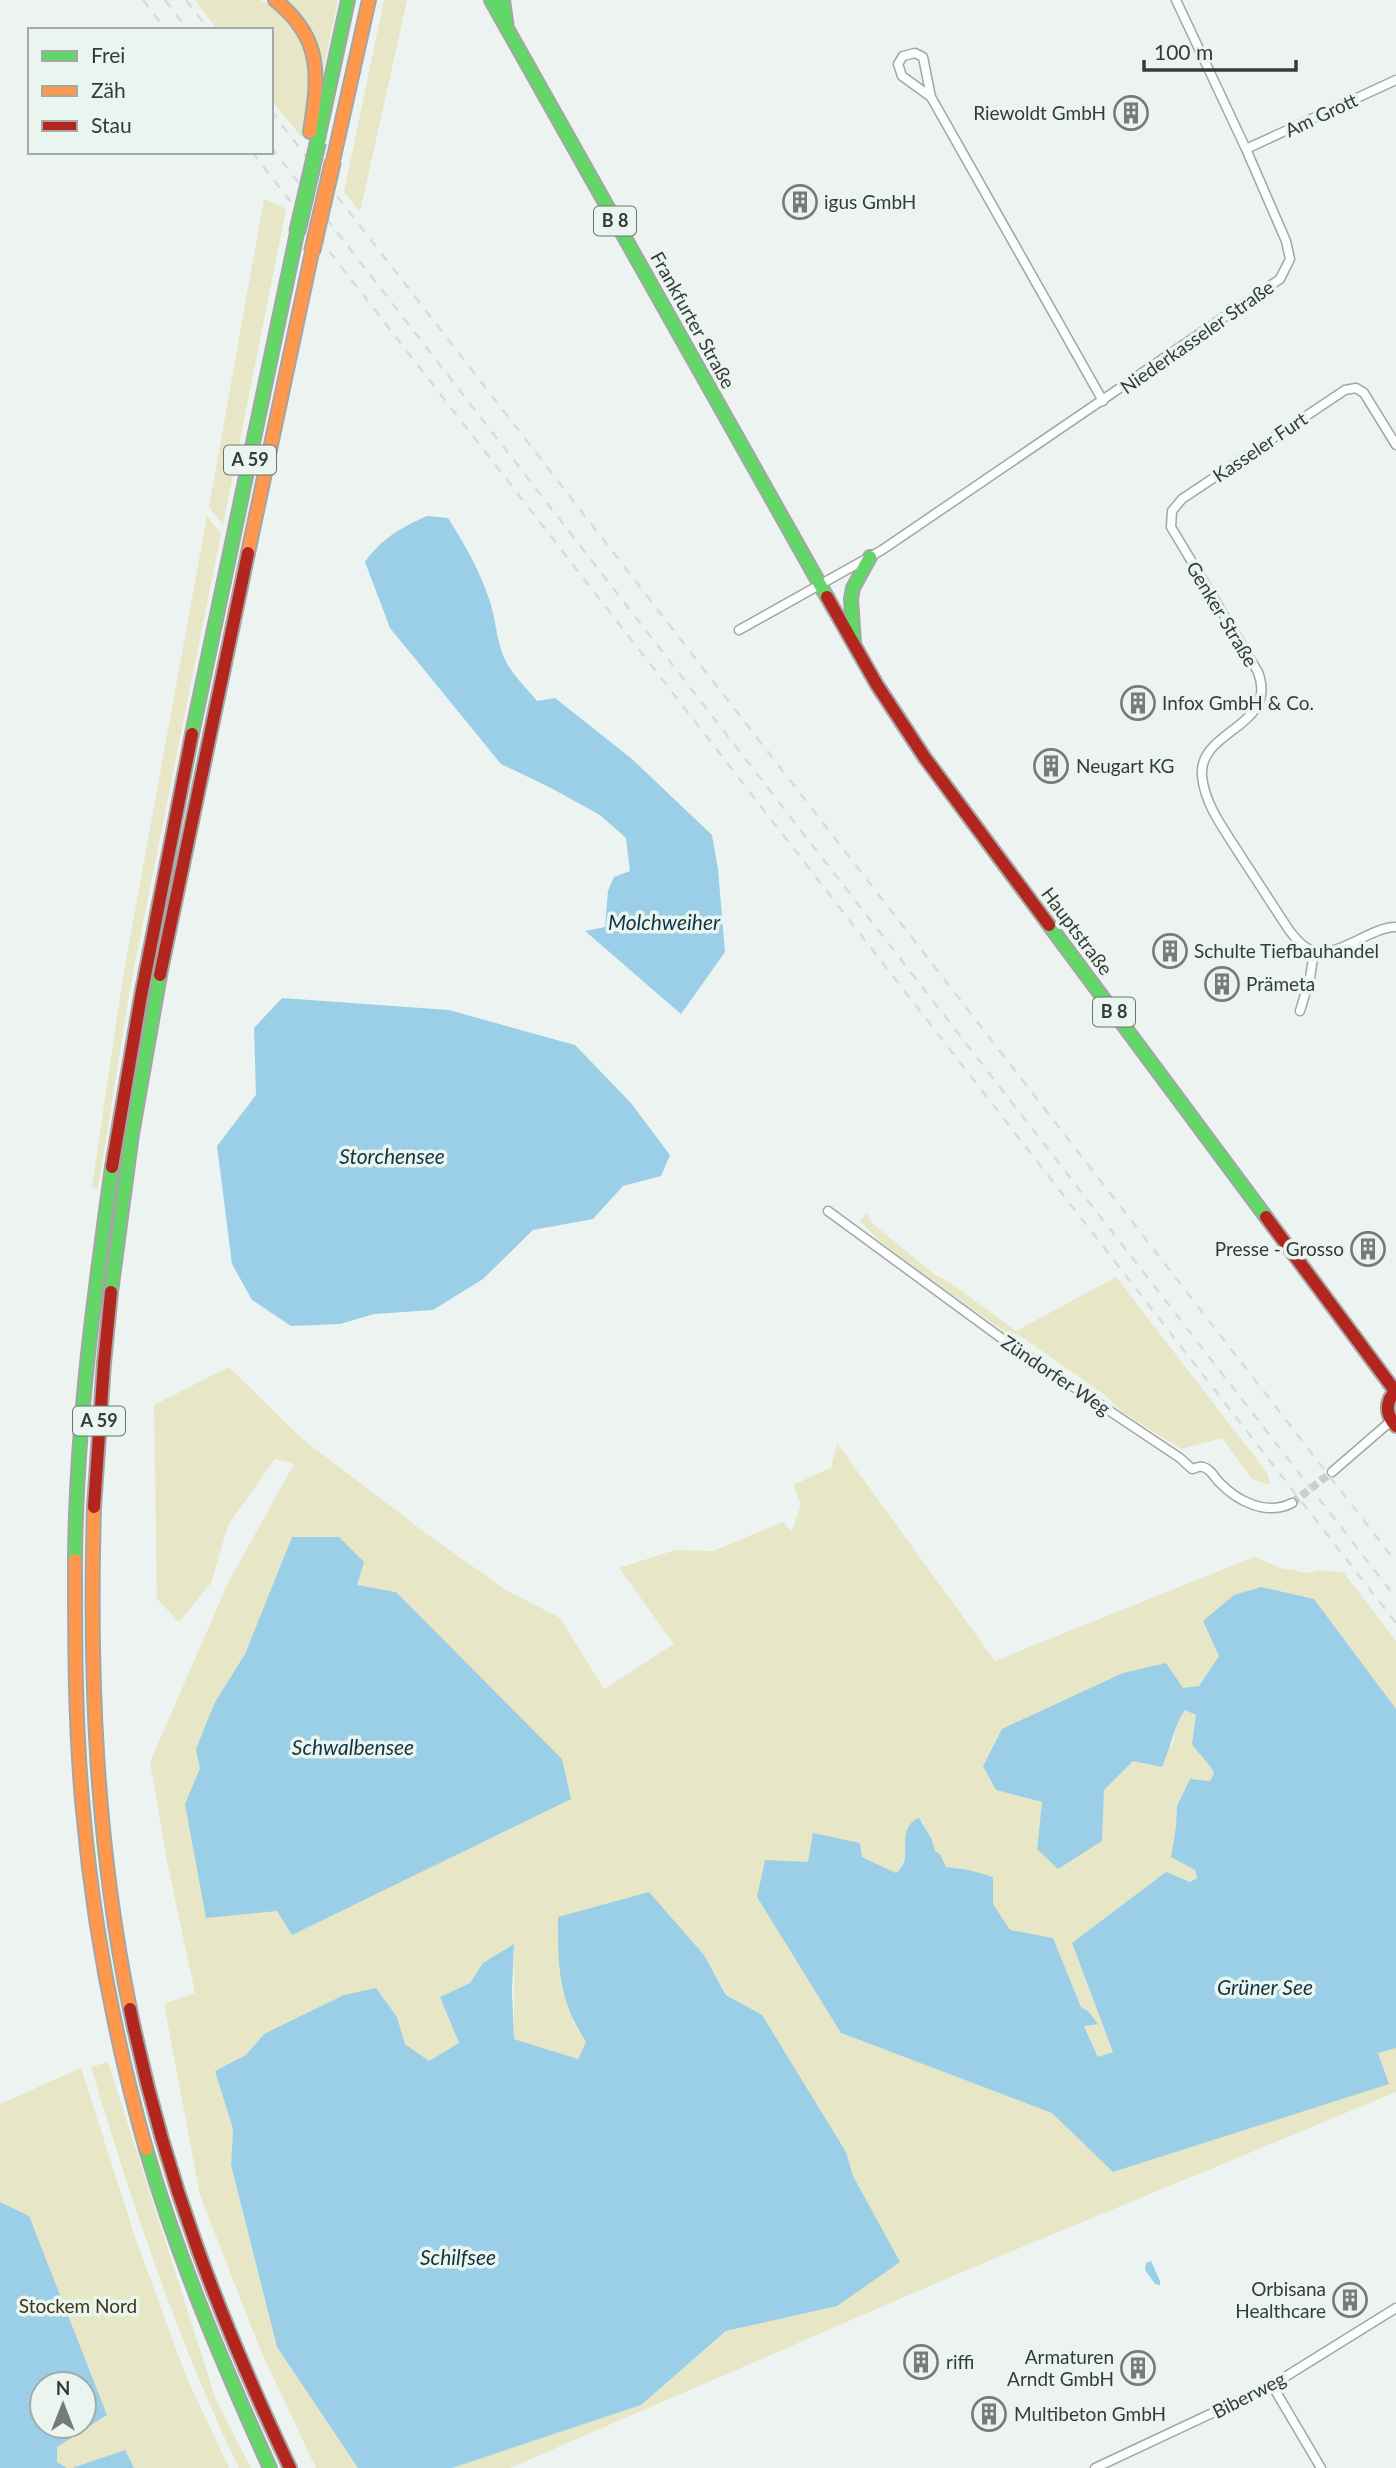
<svg xmlns="http://www.w3.org/2000/svg" width="1396" height="2468" viewBox="0 0 1396 2468" font-family="Lato,sans-serif">
<style>
.green{fill:#e7e6c6;fill-rule:evenodd}
.water{fill:#9acfe7;fill-rule:evenodd}
.lines{fill:none;stroke-linecap:round;stroke-linejoin:round}
.street-tunnel{stroke:#c8cecb;stroke-width:8;stroke-dasharray:8 4;stroke-linecap:butt}
.street-casing{stroke:#a2a6a4;stroke-width:11}
.fast-casing{stroke:#a2a6a4;stroke-width:16}
.slow-casing{stroke:#a2a6a4;stroke-width:16}
.jam-casing{stroke:#a2a6a4;stroke-width:16}
.street{stroke:#fcfdfd;stroke-width:8}
.fast{stroke:#63d668;stroke-width:12}
.slow{stroke:#ff974d;stroke-width:12}
.jam{stroke:#b3261e;stroke-width:12}
.rail{stroke:#dadcdb;stroke-width:2.5;stroke-dasharray:9 9;stroke-linecap:butt}
.fast-bridge-casing{stroke:#a2a6a4;stroke-width:18;stroke-linecap:butt}
.slow-bridge-casing{stroke:#a2a6a4;stroke-width:18;stroke-linecap:butt}
.fast-bridge{stroke:#63d668;stroke-width:14}
.slow-bridge{stroke:#ff974d;stroke-width:14}
.labels{text-anchor:middle;stroke-width:7;stroke-linejoin:round;paint-order:stroke}
.shield{fill:#ebf5f0;stroke:#6c726f;stroke-width:2}
.shield-label{font-size:18px;font-weight:bold;fill:#363a38}
.poi-label{font-size:19px;fill:#363a38;stroke:#ebf5f0;text-anchor:start}
.street-label{font-size:19px;fill:#363a38;stroke:#ebf5f0}
.park-label{font-size:19px;fill:#3a3617;stroke:#ebf5f0}
.water-label{font-size:21px;font-style:italic;fill:#113342;stroke:#ebf5f0}
</style>
<rect width="100%" height="100%" fill="#edf3f0"/>
<path class="green" d="M195,0C210,0 248,0 260,0C269,3 279,13 286,20C318,53 310,97 302,138L271,99V30H218Z
M281,0H338L323,71L317,49Z
M384,0H407L360,212L344,192Z
M264,199L286,209L223,525L209,507Z
M207,516L221,534L131,983L98,1189L92,1187L123,977Z
M867,1213L873,1224L934,1274L949,1282L1016,1331L1116,1277L1268,1474L1270,1485L1252,1479L1222,1438L1181,1449L1122,1412L1105,1395L1019,1335L1007,1333L927,1277L881,1242L860,1221Z
M229,1367L300,1437L428,1535L506,1590L560,1618L604,1689L674,1644L619,1568L675,1550L713,1551L783,1522L792,1531L801,1505L793,1485L831,1468L837,1443L995,1661L1254,1557L1281,1568L1307,1573L1321,1570L1344,1573L1396,1641V1709L1314,1599L1219,1656L1199,1686L1002,1729L983,1765L996,1790L1042,1802L1037,1849L1102,1841L1104,1790L1133,1761L1172,1746L1179,1716L1185,1710L1197,1715L1200,1755L1209,1763L1214,1773L1210,1781L1190,1779L1177,1806L1176,1827L1197,1878L1072,1943L1113,2052L1099,2058L1084,2025L1097,2024L1081,2007L1053,1938L1010,1931L969,1870L946,1867L940,1854L935,1851L923,1822L905,1853L901,1870L896,1873L862,1857L841,2033L1053,2113L1113,2172L1388,2084L1378,2052L1396,2048V2092L962,2272L510,2468H452L641,2405L727,2331L837,2306L853,2176L846,2152L762,2016L727,1995L704,1955L572,2021L586,2042L578,2059L514,2039V1945L483,1963L470,1983L440,1997L459,2043L429,2061L405,2044L397,2017L264,2034L246,2055L215,2071L233,2129L231,2166L277,2347L358,2468H316L260,2349L200,2195L164,2004L195,1993L166,1856L150,1762L228,1583L294,1464L275,1459L228,1525L211,1583L179,1622L157,1599L154,1405ZM292,1537L357,1585L397,1592L185,1804L200,1768L215,1702L245,1654Z
M108,2062L216,2400L251,2468H239C177,2340 132,2203 91,2067Z
M81,2068L135,2237L186,2376L229,2468H0V2104ZM42,2384H84V2426H42Z"/>
<path class="water" d="M427,516L448,518C466,546 481,573 491,605C497,626 497,648 509,667C517,679 528,690 537,701L555,698L632,759L712,835L718,869L725,952L681,1014L585,931L605,927L608,891L614,877L630,871L626,838L600,815L549,787L501,764L390,628L365,562C381,539 402,527 427,516Z
M282,998L449,1010L575,1045L631,1103L670,1155L661,1176L623,1186L593,1219L533,1230L483,1279L433,1310L374,1314L340,1324L291,1326L252,1300L232,1264L217,1146L256,1095L254,1028Z
M292,1537H339L364,1562L357,1585L396,1592L562,1759L571,1799L292,1935L277,1911L206,1918L185,1804L200,1768L196,1749L215,1702L245,1654Z
M1261,1587L1314,1599L1396,1709V2048L1378,2053L1389,2084L1113,2172L1052,2113L841,2033L757,1897L765,1860L808,1862L813,1833L860,1843L862,1857L896,1873C916,1859 893,1829 919,1818L931,1838L935,1851L940,1854L946,1867L969,1870L993,1877V1904L1010,1930L1053,1938L1081,2007L1088,2011L1098,2024L1084,2026L1098,2057L1113,2052L1072,1943L1166,1872L1190,1882L1197,1878L1195,1870L1171,1857L1176,1827L1177,1806L1190,1779L1210,1781L1214,1773C1209,1762 1199,1755 1192,1744L1196,1715L1185,1710C1177,1718 1169,1752 1162,1767L1133,1761L1104,1790L1102,1841L1058,1869L1037,1849L1042,1802L996,1790L983,1766L1002,1729L1123,1673L1166,1663L1183,1688L1199,1686L1219,1656L1203,1621L1234,1595Z
M649,1892L704,1955L726,1995L762,2015L846,2152L853,2176L900,2262L837,2306L726,2331L641,2405L452,2468H358L277,2347L231,2165L233,2129L215,2071L246,2055L264,2034L344,1995L376,1988L397,2017L405,2044L429,2061L459,2043L440,1997L470,1983L483,1963L514,1944L512,1990L514,2039L578,2059L586,2042C558,1998 558,1967 558,1917Z
M0,2202L29,2216L107,2415L57,2447V2462L67,2468H0ZM42,2384H84V2426H42Z
M1151,2261L1160,2281V2285L1155,2284L1145,2270L1146,2263Z
M125,2450L134,2468H72Z"/>
<g class="lines">
<path class="street-tunnel" d="M1292,1503L1332,1472"/>
<g class="street-casing">
<path id="street" d="M931,97L902,76L898,64L903,56L915,53L923,57L931,97L1103,401
M1246,149L1396,80
M1396,445L1364,393L1356,388L1345,390L1182,499L1172,511L1171,527L1258,672C1279,728 1198,729 1202,776C1205,807 1227,833 1242,858C1258,882 1273,906 1289,930C1293,935 1298,942 1304,946C1331,967 1366,927 1396,927
M739,630L882,550L1280,279L1290,259L1286,241L1246,149L1176,0
M1300,1011L1310,978L1314,951
M828,1211L1008,1343L1180,1458L1192,1469C1197,1468 1198,1466 1203,1467C1211,1469 1214,1477 1219,1482C1238,1502 1267,1516 1292,1503
M1332,1472L1391,1421
M1272,2385L1321,2468
M1095,2468L1272,2385L1396,2308"/>
</g>
<g class="fast-casing">
<path id="fast" d="M491,0L827,597
M503,0L507,29
M318,139L348,0
M854,642L851,599L853,588L870,557
M192,734L297,233
M1049,925L1266,1217
M111,1292L132,1134L160,975
M75,1560C76,1429 94,1297 112,1167
M146,2149C178,2259 223,2364 270,2468"/>
</g>
<g class="slow-casing">
<path id="slow" d="M275,0C323,38 319,76 310,132
M333,161L369,0
M248,553L312,252
M94,1507C89,1676 96,1844 130,2009
M75,1560C75,1644 75,1727 83,1810C93,1924 115,2039 146,2149"/>
</g>
<g class="jam-casing">
<path id="jam" d="M827,597L877,685L925,758L1049,925
M160,975L248,553
M112,1167L141,996L192,734
M1266,1217L1395,1391
M1396,1390C1385,1402 1385,1414 1396,1426
M94,1507L104,1363L111,1292
M130,2009C164,2175 218,2316 290,2468"/>
</g>
<use href="#street" class="street"/>
<use href="#fast" class="fast"/>
<use href="#slow" class="slow"/>
<use href="#jam" class="jam"/>
<path class="rail" d="M143,0L166,30
M165,0L188,30
M186,0L209,30
M271,111L1396,1562
M271,147L1396,1598
M252,152L1396,1623"/>
<g class="fast-bridge-casing">
<path id="fast-bridge" d="M297,233L318,142"/>
</g>
<g class="slow-bridge-casing">
<path id="slow-bridge" d="M312,252L333,161"/>
</g>
<use href="#fast-bridge" class="fast-bridge"/>
<use href="#slow-bridge" class="slow-bridge"/>
</g>
<defs>
<g id="building-ring" transform="scale(1.75)"><circle r="9.5" fill="#ebf5f0" stroke="#767b78" stroke-width="1.5"/><path d="M-4-6H4V6H1V3H-1V6H-4ZM-2.5-4.3h1.7v1.8h-1.7ZM.8-4.3h1.7v1.8H.8ZM-2.5-1h1.7V.8h-1.7ZM.8-1h1.7V.8H.8Z" fill="#767b78"/></g>
</defs>
<g fill-rule="evenodd">
<use href="#building-ring" x="1131" y="113"/>
<use href="#building-ring" x="800" y="202"/>
<use href="#building-ring" x="1138" y="703"/>
<use href="#building-ring" x="1051" y="766"/>
<use href="#building-ring" x="1170" y="951"/>
<use href="#building-ring" x="1222" y="984"/>
<use href="#building-ring" x="1368" y="1249"/>
<use href="#building-ring" x="1350" y="2300"/>
<use href="#building-ring" x="921" y="2362"/>
<use href="#building-ring" x="1138" y="2368"/>
<use href="#building-ring" x="989" y="2414"/>
</g>
<g class="labels">
<g class="shield">
<rect x="594" y="206.5" width="42" height="29" rx="5"/>
<rect x="224" y="445.5" width="52" height="29" rx="5"/>
<rect x="1093" y="997.5" width="42" height="29" rx="5"/>
<rect x="73" y="1406.5" width="52" height="29" rx="5"/>
</g>
<g class="shield-label">
<text x="615" y="227">B 8</text>
<text x="250" y="466">A 59</text>
<text x="1114" y="1018">B 8</text>
<text x="99" y="1427">A 59</text>
</g>
<g class="poi-label">
<text x="1106" y="120" text-anchor="end">Riewoldt GmbH</text>
<text x="824" y="209">igus GmbH</text>
<text x="1162" y="710">Infox GmbH &amp; Co.</text>
<text x="1076" y="773">Neugart KG</text>
<text x="1194" y="958">Schulte Tiefbauhandel</text>
<text x="1246" y="991">Prämeta</text>
<text x="1344" y="1256" text-anchor="end">Presse - Grosso</text>
<text x="1326" y="2296" text-anchor="end">Orbisana<tspan x="1326" dy="22">Healthcare</tspan></text>
<text x="1114" y="2364" text-anchor="end">Armaturen<tspan x="1114" dy="22">Arndt GmbH</tspan></text>
<text x="946" y="2369">riffi</text>
<text x="1014" y="2421">Multibeton GmbH</text>
</g>
<g class="street-label">
<text transform="translate(1321 115) rotate(-25)" y="7">Am Grott</text>
<text transform="translate(693 320) rotate(61)" y="7">Frankfurter Straße</text>
<text transform="translate(1197 337) rotate(-35)" y="7">Niederkasseler Straße</text>
<text transform="translate(1260 447) rotate(-34)" y="7">Kasseler Furt</text>
<text transform="translate(1222 614) rotate(59)" y="7">Genker Straße</text>
<text transform="translate(1077 931) rotate(53)" y="7">Hauptstraße</text>
<text transform="translate(1056 1375) rotate(34)" y="7">Zündorfer Weg</text>
<text transform="translate(1249 2395) rotate(-27)" y="7">Biberweg</text>
</g>
<g class="park-label">
<text x="78" y="2313">Stockem Nord</text>
</g>
<g class="water-label">
<text x="664" y="930">Molchweiher</text>
<text x="392" y="1164">Storchensee</text>
<text x="353" y="1755">Schwalbensee</text>
<text x="1265" y="1995">Grüner See</text>
<text x="458" y="2265">Schilfsee</text>
</g>
</g>
<rect x="28" y="28" width="245" height="126" fill="#ebf5f0" stroke="#a3aaa6" stroke-width="2"/>
<rect x="42" y="51" width="35" height="10" fill="#63d668" stroke="#a3aaa6" stroke-width="2"/>
<text x="91" y="63" font-size="21" fill="#363a38">Frei</text>
<rect x="42" y="86" width="35" height="10" fill="#ff974d" stroke="#a3aaa6" stroke-width="2"/>
<text x="91" y="98" font-size="21" fill="#363a38">Zäh</text>
<rect x="42" y="121" width="35" height="10" fill="#b3261e" stroke="#a3aaa6" stroke-width="2"/>
<text x="91" y="133" font-size="21" fill="#363a38">Stau</text>
<g transform="translate(63 2405)"><circle r="33" fill="#ebf5f0" stroke="#a3aaa6" stroke-width="2"/>
<path d="M0-5L12 26L0 18L-12 26Z" fill="#767b78"/>
<text y="-10" font-size="19" font-weight="bold" text-anchor="middle" fill="#363a38">N</text>
</g>
<path d="M1144 60v10h152v-10" fill="none" stroke="#363a38" stroke-width="3.5"/>
<text x="1154" y="60" font-size="21" fill="#363a38" stroke="#ebf5f0" stroke-width="5" paint-order="stroke">100 m</text>
</svg>
